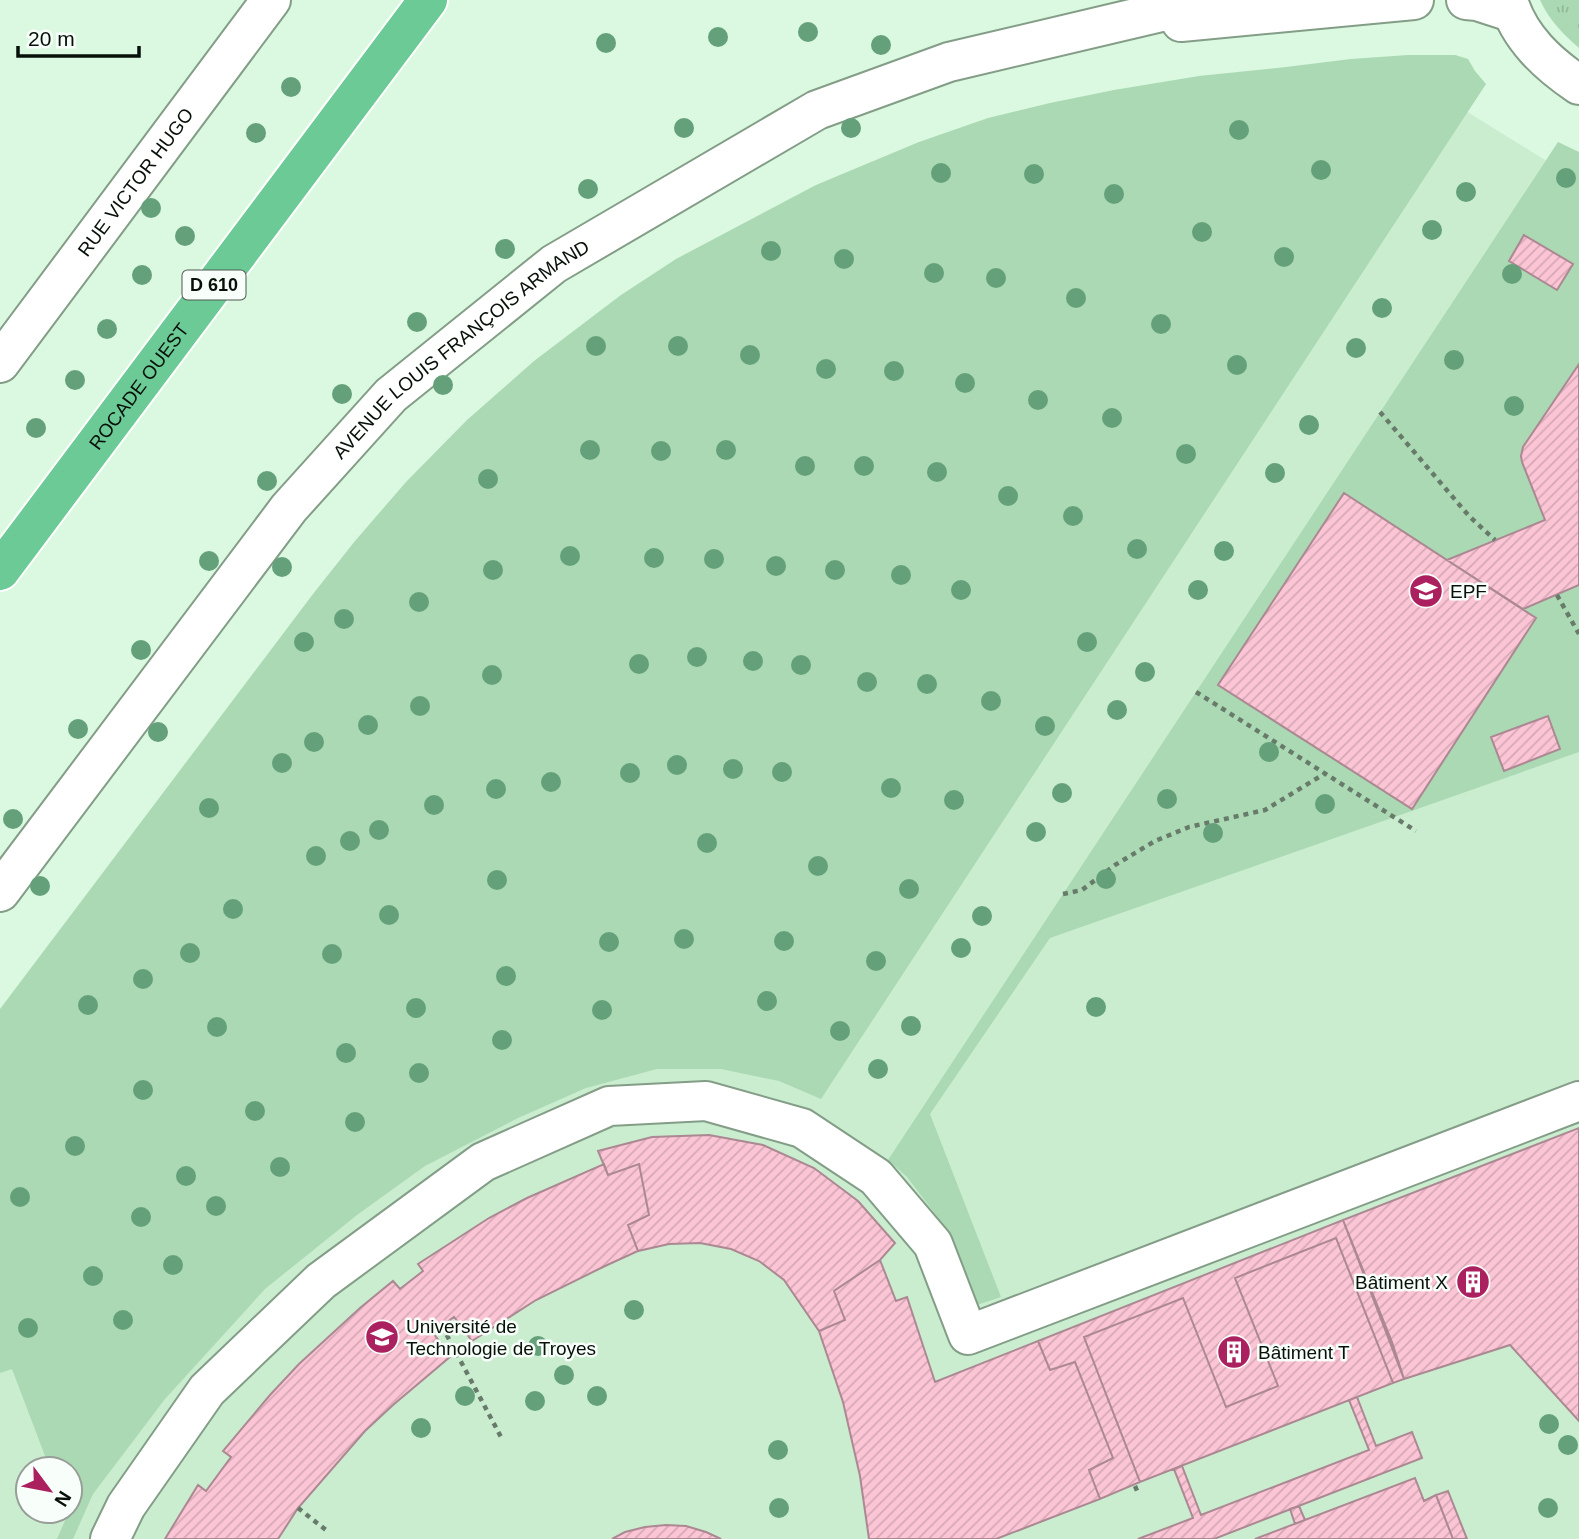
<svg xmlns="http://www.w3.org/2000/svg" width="1579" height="1539" viewBox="0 0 1579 1539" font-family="Helvetica,sans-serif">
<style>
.built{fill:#caedd0;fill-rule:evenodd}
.grass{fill:url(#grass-tufts)}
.park{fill:#aad9b3}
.building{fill:url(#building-hatch);stroke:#ab8892;stroke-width:2}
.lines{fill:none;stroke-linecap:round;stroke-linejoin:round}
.minor-casing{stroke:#839d87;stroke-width:42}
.major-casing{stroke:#fff;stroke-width:42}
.path{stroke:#687b6b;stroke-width:4.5;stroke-dasharray:5 5;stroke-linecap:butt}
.minor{stroke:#fff;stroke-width:38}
.major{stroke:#6bca95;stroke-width:38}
.tree{fill:#64a17a}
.labels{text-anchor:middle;stroke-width:5;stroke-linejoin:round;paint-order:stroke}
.shield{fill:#f8fef9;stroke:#4f5851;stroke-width:2}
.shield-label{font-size:18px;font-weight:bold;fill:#071109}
.street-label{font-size:19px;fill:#071109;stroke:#f8fef9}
.poi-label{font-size:19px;fill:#071109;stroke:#f8fef9;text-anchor:start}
</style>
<defs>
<pattern id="grass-tufts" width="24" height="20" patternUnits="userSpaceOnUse" patternTransform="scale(1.75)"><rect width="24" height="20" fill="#aad9b3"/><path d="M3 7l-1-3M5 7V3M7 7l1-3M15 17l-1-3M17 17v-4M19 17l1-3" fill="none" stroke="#91b999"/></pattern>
<pattern id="building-hatch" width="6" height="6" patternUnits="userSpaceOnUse" patternTransform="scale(1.75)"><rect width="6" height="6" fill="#fcc5d5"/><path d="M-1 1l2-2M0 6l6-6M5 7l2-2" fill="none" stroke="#d6a8b6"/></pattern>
</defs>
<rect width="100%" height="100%" fill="#dbf8e0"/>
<path class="built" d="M1427,87L1579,181V1539H0V1056ZM28,1469H70V1511H28Z"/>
<path class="grass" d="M1540,0H1579V48C1563,34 1549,20 1540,0Z"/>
<path class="park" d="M1408,55H1455L1468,59L1475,71L1486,84L821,1099L779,1081L721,1069H657L586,1088L518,1118L425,1166L357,1215L265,1289L165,1399L93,1494L73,1539H57L67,1516L65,1511H70V1469H50L12,1369L0,1373V1009L313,594L355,541L406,482L467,420L534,361L621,295L676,259L816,185L919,142L988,118L1050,103L1114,90L1199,76L1286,67L1351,59Z
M1558,142L1579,152V752L1050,938L930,1114L1001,1297L977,1305L951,1235L907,1177L888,1160Z"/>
<path class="building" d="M1524,235L1573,264L1557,290L1509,261Z
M1579,364V585L1523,609L1447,560L1545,520L1522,462L1521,456L1523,447Z
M1344,493L1536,618L1412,809L1218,685Z
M1548,716L1560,749L1504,771L1491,737Z
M1579,1128V1421L1510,1345L1404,1379L1343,1220Z
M709,1135L763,1145L814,1168L858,1201L895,1243L880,1260L834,1291L845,1320L819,1331L784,1280L759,1261L731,1249L700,1243L669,1244L638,1251L628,1225L649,1215L639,1164L608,1175L598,1151L652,1137Z
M604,1164L608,1175L639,1164L649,1215L628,1225L638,1251L605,1266L536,1300L472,1341L454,1317L433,1333L451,1356L393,1405L365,1431L298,1508L278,1539H165L198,1485L206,1491L231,1457L223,1451L270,1395L299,1364L360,1308L393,1281L400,1289L423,1271L418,1264L489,1218L527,1198Z
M1343,1220L1392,1342L1404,1379L1393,1383L1336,1238L1235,1278L1278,1386L1226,1407L1183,1298L1084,1337L1140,1482L1100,1499L1089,1470L1113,1458L1075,1362L1050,1370L1038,1341Z
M1336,1238L1393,1383L1140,1482L1084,1337L1183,1298L1226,1407L1278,1386L1235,1278Z
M880,1260L896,1301L907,1297L935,1382L1038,1341L1050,1370L1075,1362L1113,1458L1089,1470L1100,1499L996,1539H869L860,1476L843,1402L819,1331L845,1320L834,1291Z
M1357,1397L1376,1446L1412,1432L1422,1458L1214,1539H1138L1193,1518L1174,1469L1182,1466L1201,1515L1369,1450L1349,1400Z
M1415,1478L1424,1501L1436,1495L1453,1539H1255Z
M1448,1491L1467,1539H1453L1436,1495Z
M1299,1506L1305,1520L1295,1524L1290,1509Z
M666,1525L686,1526L706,1532L721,1539H612L625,1532L645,1527Z"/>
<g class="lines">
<g class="minor-casing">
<g id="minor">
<path d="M1466,0L1477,1L1511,12"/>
<path d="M1508,0C1519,38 1548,64 1579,85"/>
<path d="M1181,22L1414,0"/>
<path id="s1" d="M0,363L271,0"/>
<path id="s2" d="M0,892L289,508L391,395L554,264L817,110L949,62L1212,0"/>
<path d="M110,1539L126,1506L207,1390L321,1281L483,1162L609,1106L706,1101L802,1128L876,1177L933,1244L968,1335L1579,1101"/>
</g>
</g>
<g class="major-casing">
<g id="major">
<path id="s3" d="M0,571L428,0"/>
</g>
</g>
<path class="path" d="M1380,412L1469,516L1495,540
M1557,595L1579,634
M1196,692L1416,831
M1063,894L1082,890L1115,865L1155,841L1189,827L1265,810L1324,774
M442,1326L501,1437
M1135,1486L1138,1493
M298,1508L326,1530"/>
<use href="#minor" class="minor"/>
<use href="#major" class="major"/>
</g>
<g class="tree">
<circle cx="808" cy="32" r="10"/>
<circle cx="718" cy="37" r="10"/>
<circle cx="606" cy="43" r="10"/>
<circle cx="881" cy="45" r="10"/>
<circle cx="291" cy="87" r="10"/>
<circle cx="684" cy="128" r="10"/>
<circle cx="851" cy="128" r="10"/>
<circle cx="1239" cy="130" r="10"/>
<circle cx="256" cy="133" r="10"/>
<circle cx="1321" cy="170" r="10"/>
<circle cx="941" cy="173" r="10"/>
<circle cx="1034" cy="174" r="10"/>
<circle cx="1566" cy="178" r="10"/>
<circle cx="588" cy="189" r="10"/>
<circle cx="1466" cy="192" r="10"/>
<circle cx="1114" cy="194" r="10"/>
<circle cx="151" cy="208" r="10"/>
<circle cx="1432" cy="230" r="10"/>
<circle cx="1202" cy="232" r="10"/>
<circle cx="185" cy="236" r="10"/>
<circle cx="505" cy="249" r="10"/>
<circle cx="771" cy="251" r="10"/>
<circle cx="1284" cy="257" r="10"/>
<circle cx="844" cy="259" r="10"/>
<circle cx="934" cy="273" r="10"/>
<circle cx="1512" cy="274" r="10"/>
<circle cx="142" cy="275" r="10"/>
<circle cx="996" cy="278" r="10"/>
<circle cx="1076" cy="298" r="10"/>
<circle cx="1382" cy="308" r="10"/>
<circle cx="417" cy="322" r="10"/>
<circle cx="1161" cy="324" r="10"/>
<circle cx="107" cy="329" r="10"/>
<circle cx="596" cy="346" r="10"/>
<circle cx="678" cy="346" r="10"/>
<circle cx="1356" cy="348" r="10"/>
<circle cx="750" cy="355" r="10"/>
<circle cx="1454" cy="360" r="10"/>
<circle cx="1237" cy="365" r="10"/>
<circle cx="826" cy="369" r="10"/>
<circle cx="894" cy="371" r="10"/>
<circle cx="75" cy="380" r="10"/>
<circle cx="965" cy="383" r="10"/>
<circle cx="443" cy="385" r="10"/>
<circle cx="342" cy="394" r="10"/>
<circle cx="1038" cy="400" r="10"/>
<circle cx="1514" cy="406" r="10"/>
<circle cx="1112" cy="418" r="10"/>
<circle cx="1309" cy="425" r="10"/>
<circle cx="36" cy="428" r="10"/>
<circle cx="590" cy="450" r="10"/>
<circle cx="726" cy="450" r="10"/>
<circle cx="661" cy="451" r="10"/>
<circle cx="1186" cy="454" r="10"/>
<circle cx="805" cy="466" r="10"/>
<circle cx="864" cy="466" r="10"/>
<circle cx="937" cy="472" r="10"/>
<circle cx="1275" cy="473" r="10"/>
<circle cx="488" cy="479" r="10"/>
<circle cx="267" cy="481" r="10"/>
<circle cx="1008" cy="496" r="10"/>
<circle cx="1073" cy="516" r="10"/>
<circle cx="1137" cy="549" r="10"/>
<circle cx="1224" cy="551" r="10"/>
<circle cx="570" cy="556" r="10"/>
<circle cx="654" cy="558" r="10"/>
<circle cx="714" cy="559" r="10"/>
<circle cx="209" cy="561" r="10"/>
<circle cx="776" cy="566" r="10"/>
<circle cx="282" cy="567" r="10"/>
<circle cx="493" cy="570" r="10"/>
<circle cx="835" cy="570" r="10"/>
<circle cx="901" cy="575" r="10"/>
<circle cx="961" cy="590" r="10"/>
<circle cx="1198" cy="590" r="10"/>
<circle cx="419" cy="602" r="10"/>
<circle cx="344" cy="619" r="10"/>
<circle cx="304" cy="642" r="10"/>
<circle cx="1087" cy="642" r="10"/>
<circle cx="141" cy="650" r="10"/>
<circle cx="697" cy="657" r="10"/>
<circle cx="753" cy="661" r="10"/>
<circle cx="639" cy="664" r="10"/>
<circle cx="801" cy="665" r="10"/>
<circle cx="1145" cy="672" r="10"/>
<circle cx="492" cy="675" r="10"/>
<circle cx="867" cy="682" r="10"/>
<circle cx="927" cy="684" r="10"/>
<circle cx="991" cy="701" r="10"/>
<circle cx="420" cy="706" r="10"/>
<circle cx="1117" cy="710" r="10"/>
<circle cx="368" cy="725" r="10"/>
<circle cx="1045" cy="726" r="10"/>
<circle cx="78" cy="729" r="10"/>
<circle cx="158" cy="732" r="10"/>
<circle cx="314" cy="742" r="10"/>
<circle cx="1269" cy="752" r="10"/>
<circle cx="282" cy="763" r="10"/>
<circle cx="677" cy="765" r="10"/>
<circle cx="733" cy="769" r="10"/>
<circle cx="782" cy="772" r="10"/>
<circle cx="630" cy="773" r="10"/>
<circle cx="551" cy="782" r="10"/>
<circle cx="891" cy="788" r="10"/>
<circle cx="496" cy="789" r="10"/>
<circle cx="1062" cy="793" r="10"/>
<circle cx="1167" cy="799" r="10"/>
<circle cx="954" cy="800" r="10"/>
<circle cx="1325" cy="804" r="10"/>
<circle cx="434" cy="805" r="10"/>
<circle cx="209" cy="808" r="10"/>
<circle cx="13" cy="819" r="10"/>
<circle cx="379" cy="830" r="10"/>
<circle cx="1036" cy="832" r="10"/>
<circle cx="1213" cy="833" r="10"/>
<circle cx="350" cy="841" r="10"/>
<circle cx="707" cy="843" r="10"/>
<circle cx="316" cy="856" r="10"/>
<circle cx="818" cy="866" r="10"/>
<circle cx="1106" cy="879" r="10"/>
<circle cx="497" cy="880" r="10"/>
<circle cx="40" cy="886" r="10"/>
<circle cx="909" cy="889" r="10"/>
<circle cx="233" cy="909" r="10"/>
<circle cx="389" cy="915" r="10"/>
<circle cx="982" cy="916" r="10"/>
<circle cx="684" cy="939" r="10"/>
<circle cx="784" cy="941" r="10"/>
<circle cx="609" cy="942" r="10"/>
<circle cx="961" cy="948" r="10"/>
<circle cx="190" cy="953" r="10"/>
<circle cx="332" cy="954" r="10"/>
<circle cx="876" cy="961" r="10"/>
<circle cx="506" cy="976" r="10"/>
<circle cx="143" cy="979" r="10"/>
<circle cx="767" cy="1001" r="10"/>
<circle cx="88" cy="1005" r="10"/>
<circle cx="1096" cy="1007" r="10"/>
<circle cx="416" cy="1008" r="10"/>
<circle cx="602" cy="1010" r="10"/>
<circle cx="911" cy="1026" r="10"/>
<circle cx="217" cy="1027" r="10"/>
<circle cx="840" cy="1031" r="10"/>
<circle cx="502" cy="1040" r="10"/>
<circle cx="346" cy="1053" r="10"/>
<circle cx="878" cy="1069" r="10"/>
<circle cx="419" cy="1073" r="10"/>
<circle cx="143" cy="1090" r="10"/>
<circle cx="255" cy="1111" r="10"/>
<circle cx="355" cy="1122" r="10"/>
<circle cx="75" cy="1146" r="10"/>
<circle cx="280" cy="1167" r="10"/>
<circle cx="186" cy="1176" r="10"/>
<circle cx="20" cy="1197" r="10"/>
<circle cx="216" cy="1206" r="10"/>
<circle cx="141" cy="1217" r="10"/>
<circle cx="173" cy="1265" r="10"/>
<circle cx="93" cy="1276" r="10"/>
<circle cx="634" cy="1310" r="10"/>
<circle cx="123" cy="1320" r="10"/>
<circle cx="28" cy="1328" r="10"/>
<circle cx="538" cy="1346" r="10"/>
<circle cx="564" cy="1375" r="10"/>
<circle cx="465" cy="1396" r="10"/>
<circle cx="597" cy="1396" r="10"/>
<circle cx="535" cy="1401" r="10"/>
<circle cx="1549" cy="1424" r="10"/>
<circle cx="421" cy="1428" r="10"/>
<circle cx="1568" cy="1445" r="10"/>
<circle cx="778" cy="1450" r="10"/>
<circle cx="779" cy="1508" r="10"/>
<circle cx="1548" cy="1508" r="10"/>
</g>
<defs>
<g id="university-disc" transform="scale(1.75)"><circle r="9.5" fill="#ab205f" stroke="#f8fef9"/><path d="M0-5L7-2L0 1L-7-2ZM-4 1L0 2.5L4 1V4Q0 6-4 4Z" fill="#fff"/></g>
<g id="building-disc" transform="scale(1.75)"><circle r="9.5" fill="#ab205f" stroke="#f8fef9"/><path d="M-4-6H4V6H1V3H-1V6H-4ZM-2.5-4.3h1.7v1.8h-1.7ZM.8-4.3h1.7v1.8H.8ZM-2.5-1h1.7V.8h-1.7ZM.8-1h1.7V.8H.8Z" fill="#fff"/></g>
</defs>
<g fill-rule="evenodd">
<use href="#university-disc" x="1426" y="591"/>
<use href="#building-disc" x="1473" y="1282"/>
<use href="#university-disc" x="382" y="1337"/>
<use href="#building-disc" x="1234" y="1352"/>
</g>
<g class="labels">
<rect class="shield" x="182.5" y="270.5" width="63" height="29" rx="5"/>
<g class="shield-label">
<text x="214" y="291">D 610</text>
</g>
<g class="street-label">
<text dy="7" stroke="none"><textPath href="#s1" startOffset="226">RUE VICTOR HUGO</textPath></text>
<text dy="7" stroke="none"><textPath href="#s2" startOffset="716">AVENUE LOUIS FRANÇOIS ARMAND</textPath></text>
<text dy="7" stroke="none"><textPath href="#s3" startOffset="231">ROCADE OUEST</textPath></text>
</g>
<g class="poi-label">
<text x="1450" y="598">EPF</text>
<text x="1448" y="1289" text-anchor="end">Bâtiment X</text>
<text x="406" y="1333">Université de<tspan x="406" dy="22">Technologie de Troyes</tspan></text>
<text x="1258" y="1359">Bâtiment T</text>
</g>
</g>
<g transform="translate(49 1490) rotate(122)"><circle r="33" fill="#f8fef9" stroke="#989f99" stroke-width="2"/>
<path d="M0-5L12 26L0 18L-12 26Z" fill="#ab205f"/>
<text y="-10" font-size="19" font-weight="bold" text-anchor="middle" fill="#071109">N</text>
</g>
<path d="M18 46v10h121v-10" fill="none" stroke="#071109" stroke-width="3.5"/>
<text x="28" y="46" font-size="21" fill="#071109" stroke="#f8fef9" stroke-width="5" paint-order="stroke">20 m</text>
</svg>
